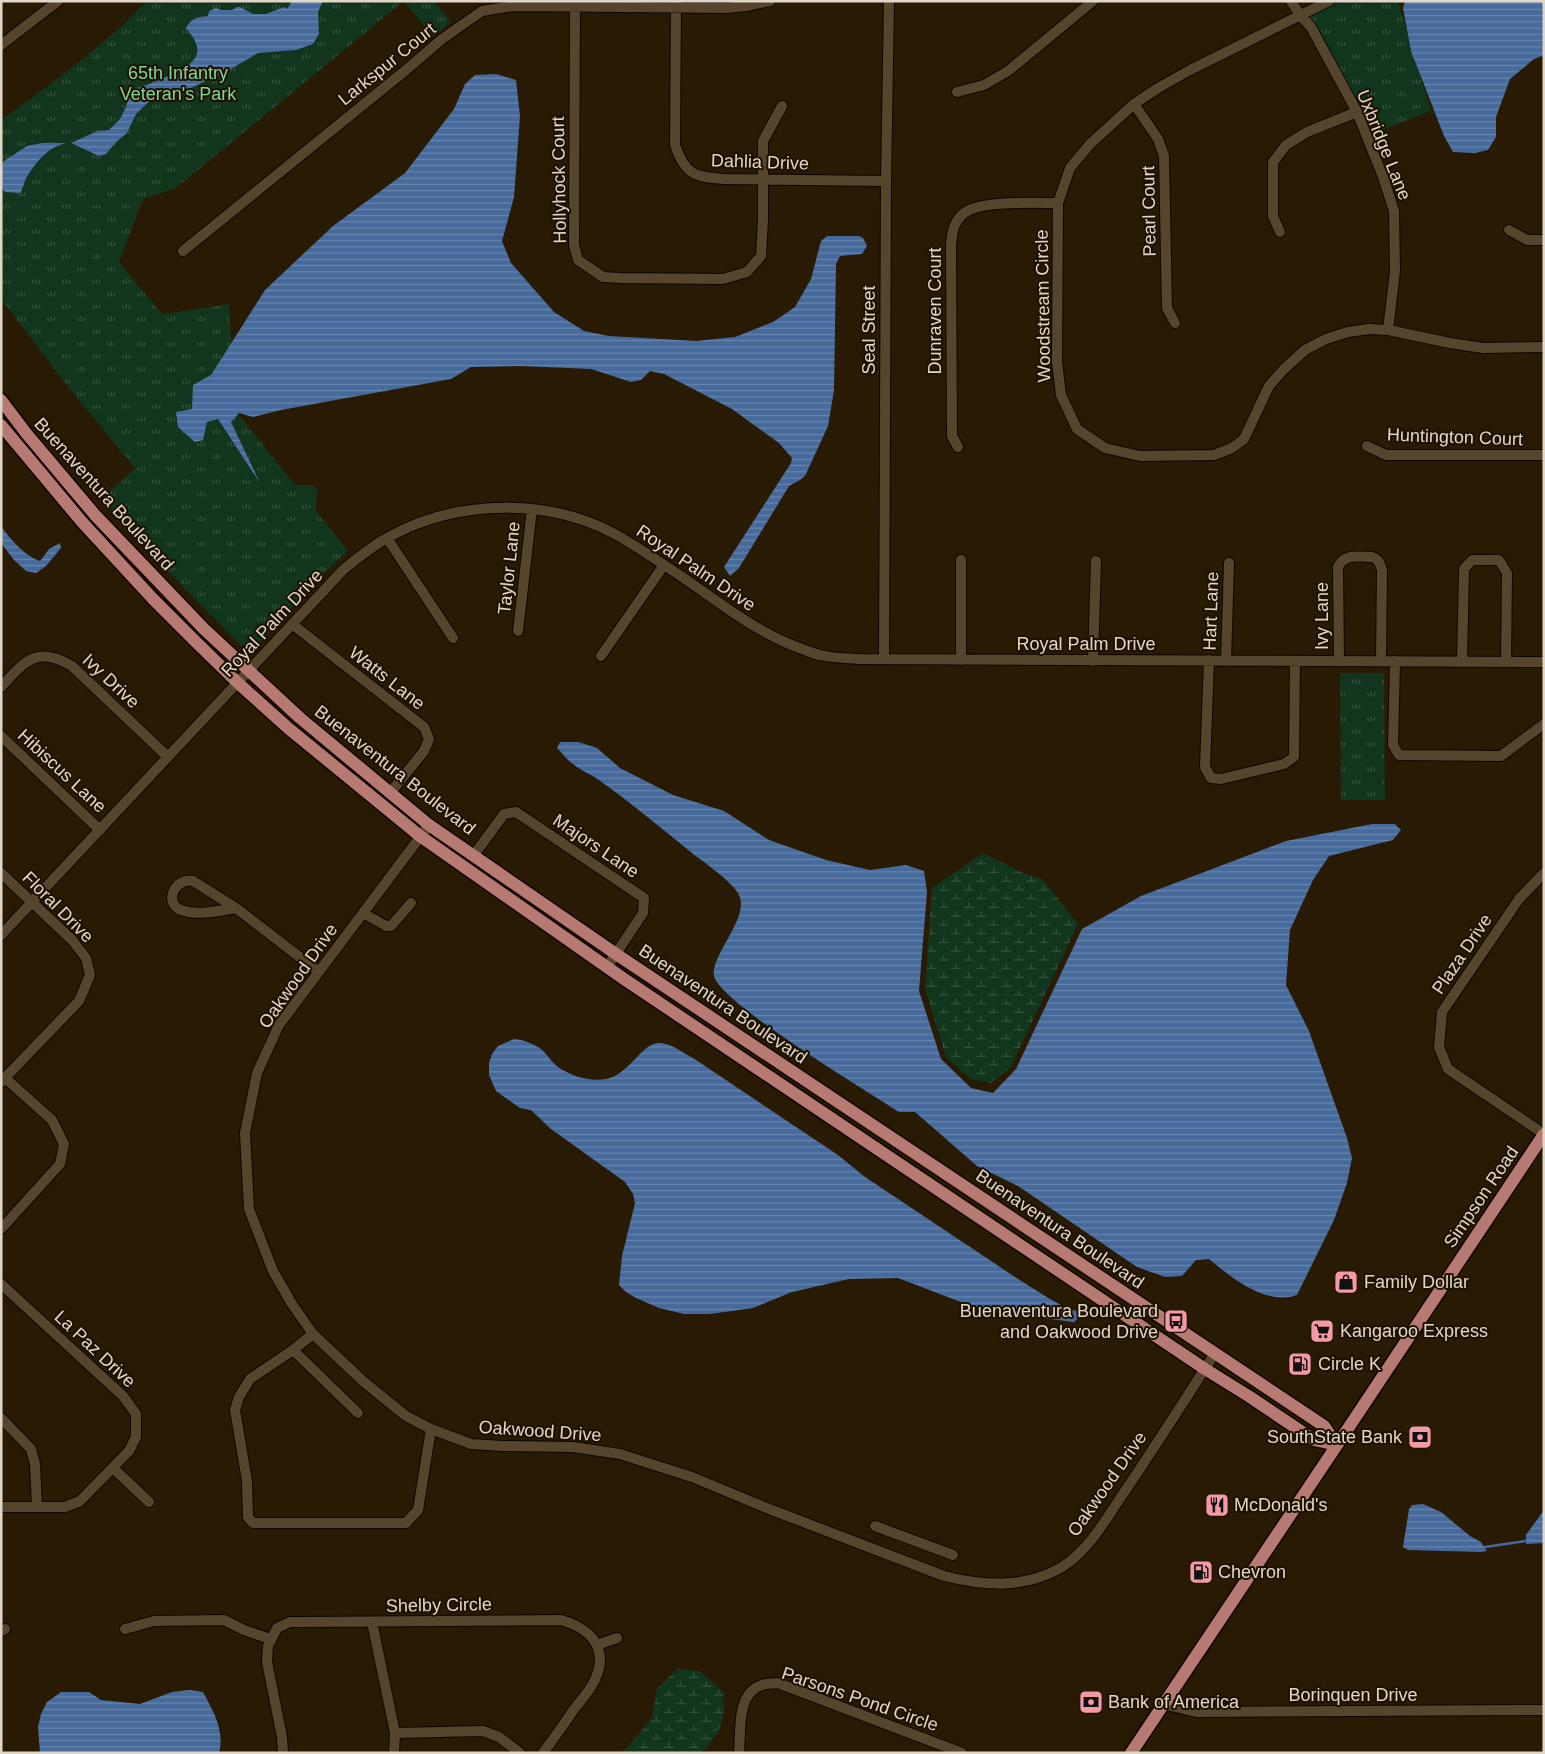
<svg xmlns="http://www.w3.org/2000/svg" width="1545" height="1754" viewBox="0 0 1545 1754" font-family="Arial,sans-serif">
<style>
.wetland{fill:url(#wetland-marsh)}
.park{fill:url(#park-tufts)}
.water{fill:url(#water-rules)}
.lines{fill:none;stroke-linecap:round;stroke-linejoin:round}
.stream{stroke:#466a9b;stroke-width:2.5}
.minor-casing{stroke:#100500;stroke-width:12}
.major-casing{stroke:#100500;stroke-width:15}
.minor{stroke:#55452d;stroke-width:10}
.major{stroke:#b77a73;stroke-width:12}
.labels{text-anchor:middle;stroke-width:4;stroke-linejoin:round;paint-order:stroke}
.street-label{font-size:18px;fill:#e1d7c9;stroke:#1e1100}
.park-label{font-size:18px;fill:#81d598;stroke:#1e1100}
.poi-label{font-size:18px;fill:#e1d7c9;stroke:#1e1100;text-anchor:start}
</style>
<defs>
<pattern id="wetland-marsh" width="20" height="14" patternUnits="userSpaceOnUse" patternTransform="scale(1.25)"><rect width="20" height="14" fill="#12351d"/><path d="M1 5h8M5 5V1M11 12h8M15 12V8" fill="none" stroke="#34523c"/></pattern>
<pattern id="park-tufts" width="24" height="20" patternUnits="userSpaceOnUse" patternTransform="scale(1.25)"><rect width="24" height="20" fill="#12351d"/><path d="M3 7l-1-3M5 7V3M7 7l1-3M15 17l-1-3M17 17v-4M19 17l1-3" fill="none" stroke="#34523c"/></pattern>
<pattern id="water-rules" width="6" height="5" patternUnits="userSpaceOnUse" patternTransform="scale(1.25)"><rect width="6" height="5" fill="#466a9b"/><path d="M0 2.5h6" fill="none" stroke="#6985ac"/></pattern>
</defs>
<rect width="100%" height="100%" fill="#281a03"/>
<path class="wetland" d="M983,853L1021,872L1043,880L1078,924L1011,1067L991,1083L971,1079L946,1057L925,989L932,888Z
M677,1669L700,1671L723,1692C726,1721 721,1731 702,1753H621L627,1748L652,1718L657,1689Z"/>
<path class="park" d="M147,1H404L176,188L143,199L119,262L162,314L229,304L235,410L295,485H314L317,489L316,511L348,551L323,574L256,646L249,649L242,647L150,553L101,499L135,468L77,398L1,299V120C52,83 103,47 147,1Z
M404,1H434L451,22L433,37Z
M1342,1H1398L1431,111L1374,133L1307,16Z
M1340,673H1384L1385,800H1341Z"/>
<path class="water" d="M292,1H323L318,12L319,34L313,44L296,50L258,53L229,70L191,88L156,95L136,114L127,133L116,142L106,154L99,156L71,143L98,131L109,130L120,119L127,105L128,91L132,89C144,87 157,81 168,76C194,64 209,55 186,28C191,18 198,17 208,16L209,11L216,8L221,10H232L237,7H240L253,14H266L284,7L287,9Z
M1405,1H1544V55L1534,59L1510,79L1496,117V137L1488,150L1475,153L1453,152L1444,136L1411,51L1403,8Z
M496,74L516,80L520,116L514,197L502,241L511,263L554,312L584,331L609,336L696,341L735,337L773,322L795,307L811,279L821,241L827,236H859L863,238L867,246L862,254L840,256L836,264L834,390L828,426L805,476L800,480L789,486L739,568L730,576L724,567L791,463L792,458L779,443L732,409L664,374L650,371L641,380L631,382L591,369L521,366L471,367L451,379L281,410L253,417L239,413L231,422L260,483L218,419L207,422L203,440L195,442L178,427L176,412L192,409L193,385L211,375L265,290L333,226L405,173L454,109L465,84L475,75Z
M42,143H66C48,148 38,159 28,175C24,180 24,187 20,193L5,192L1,187V163L27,146Z
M1,526C9,538 26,557 40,561L49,549L60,543L61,548L46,566L36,573L26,571L14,560L1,543Z
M560,742H578L597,748L620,768L673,795L724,811L769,840L826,860L870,870L906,865L924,871L927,892L919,991L941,1059L971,1088L993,1093L1016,1069L1082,929L1141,896L1286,841L1372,824H1395L1401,830L1393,840L1329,856L1313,880L1290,930L1286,985L1309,1031L1347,1138L1352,1158L1347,1183L1334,1220L1297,1295C1266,1306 1232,1278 1209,1259L1196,1260L1182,1276L1165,1277L1137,1267L1018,1186L977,1166L915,1112H899C870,1093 720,1003 714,976C710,953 757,912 735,889C723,875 706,864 692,853C661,828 631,803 599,780C591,774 581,771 573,764C567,760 562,753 557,748Z
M514,1039C524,1040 535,1044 542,1050C548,1055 552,1063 558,1067C571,1076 590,1082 606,1079C629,1075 641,1044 658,1043C670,1042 683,1053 693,1058L838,1155L865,1177L1018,1279L1050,1299L1068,1309L1077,1311L1080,1316L1074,1322L994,1312L966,1304L898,1278L849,1279L792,1292L753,1308L710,1314H684L659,1308L636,1298L626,1292L619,1285L622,1256L635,1203L633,1194L625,1182L551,1129L531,1110L520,1108L496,1091L489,1075V1063L492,1054L498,1046Z
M1423,1504L1441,1512L1470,1536L1481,1542L1487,1551L1481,1552L1408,1550L1403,1547L1409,1509L1412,1505Z
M1544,1510V1543L1526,1544V1535Z
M190,1690L203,1692C213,1711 225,1730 219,1753H40L38,1727L41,1714L47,1702L61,1692H89L101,1700L140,1704L172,1692Z"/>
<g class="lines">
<path class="stream" d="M1485,1547L1526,1541"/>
<g class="minor-casing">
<path id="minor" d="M1291,1L1300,15L1311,27L1357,112L1383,177L1394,211L1395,271L1388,330
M1329,1L1190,70L1158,88L1134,104L1090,144L1070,168L1058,203L1057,362L1061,395L1077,429L1105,448L1140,456L1214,455L1232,448L1244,439L1269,386L1284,369L1305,350L1326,339L1348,332L1369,329L1388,330L1450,343L1483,348L1544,347
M676,2L675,145C685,175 695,177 724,179L886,181
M575,6L574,245L578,260L603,277L620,278L723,279L747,272L761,256L763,219V141L782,106
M1,45L58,1
M957,92L984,85L1008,71L1093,1
M1134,104L1158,139L1164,156L1167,308L1175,323
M1509,230L1527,240H1544
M1280,232L1273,216V162L1286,145L1307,132L1357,112
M183,251L406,70L442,39L482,11L513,6L727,8L746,6L770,1
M1367,446L1386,455H1544
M958,447L952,436L951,245C952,233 953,223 963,214C977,200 1038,203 1058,203
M387,538L453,638
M961,560V660
M292,624L424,727L429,739L424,751L391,792
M518,631L532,509
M601,656L664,565
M884,659L886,181L889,1
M1209,660L1205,767L1211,778L1221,779L1284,764L1294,757L1295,661
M1093,661L1096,561
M1226,661L1229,563
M1339,661L1338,567C1344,553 1359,557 1372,557C1379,559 1380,564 1382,570L1381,661
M1395,661L1393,745L1399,755L1501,756L1544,724
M1462,662L1464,569L1472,560H1499L1507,573L1506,662
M1,687C25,661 37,645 72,666L168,757
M1,736L100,830
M429,825L279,1025L257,1073L245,1133L249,1209L273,1271L292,1304L313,1334L364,1382L406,1416L431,1429L471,1444L502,1446L573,1447L620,1454L692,1477L764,1507L944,1576C984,1586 1025,1589 1062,1567C1087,1552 1105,1521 1121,1497C1153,1450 1184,1401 1215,1353
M474,855L504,814L516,812L644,898L643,913L607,967
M1,873L72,940L86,958L90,975L79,1001L1,1082
M1544,873L1519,899L1442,1012L1439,1047L1448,1069L1544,1134
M236,908C219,911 198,916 181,910C163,903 175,877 193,881L236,908L319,972
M363,913L386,926H391L411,903
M1,935L344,569C358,558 372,546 387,538C457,498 553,497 622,538C648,554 674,571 698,588C732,612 763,635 802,649C808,651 814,654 820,655C832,658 845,658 858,659L1544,662
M1,1229L60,1164L64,1144L52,1120L5,1078
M1,1284L123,1396L136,1414V1437L129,1451L80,1501L65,1507H1
M313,1334L293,1350L250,1379L239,1397L235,1410L247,1481L248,1517L253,1523H406L418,1510L431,1429
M293,1350L358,1413
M1,1418L31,1449L35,1464L37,1507
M113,1468L149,1502
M875,1526L953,1555
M372,1622L395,1733L394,1753
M125,1629L154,1621L224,1620L244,1630L270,1639
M1,1631L5,1629
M597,1645L617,1638
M1163,1704L1196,1712L1544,1710
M395,1733L483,1731L499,1737L520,1753
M283,1753L282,1737L267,1662L268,1646L277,1628L290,1622H302L561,1620C596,1630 611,1654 591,1687C585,1696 578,1704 572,1712C563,1726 553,1739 543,1753
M739,1753C741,1731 736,1693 762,1685C766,1683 773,1684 778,1683L962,1753"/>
</g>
<g class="major-casing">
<path id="major" d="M1,400L26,433L95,515L204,629L300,718L429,825L616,954L1324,1426L1337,1445
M1,425L82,522L153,599L194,640L238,683L288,728L420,836L624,979L1205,1369L1250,1397L1314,1440L1337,1445
M1131,1753L1347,1430L1544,1134"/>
</g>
<use href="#minor" class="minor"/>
<use href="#major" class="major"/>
</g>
<defs>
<g id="shop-square" transform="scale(1.25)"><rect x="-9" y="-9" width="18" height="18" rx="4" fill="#f49aa6" stroke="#1e1100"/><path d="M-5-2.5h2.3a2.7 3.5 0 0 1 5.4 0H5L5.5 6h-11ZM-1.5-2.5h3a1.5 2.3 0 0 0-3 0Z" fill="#111"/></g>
<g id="bus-square" transform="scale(1.25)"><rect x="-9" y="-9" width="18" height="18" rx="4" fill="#f49aa6" stroke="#1e1100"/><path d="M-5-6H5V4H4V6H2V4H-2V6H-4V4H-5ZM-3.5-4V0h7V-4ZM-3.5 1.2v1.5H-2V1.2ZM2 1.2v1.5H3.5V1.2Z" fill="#111"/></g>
<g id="supermarket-square" transform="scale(1.25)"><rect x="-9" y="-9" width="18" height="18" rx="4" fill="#f49aa6" stroke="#1e1100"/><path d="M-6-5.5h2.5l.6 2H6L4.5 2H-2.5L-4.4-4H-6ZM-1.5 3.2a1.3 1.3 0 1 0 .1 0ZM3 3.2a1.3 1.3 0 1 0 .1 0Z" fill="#111"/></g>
<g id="fuel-square" transform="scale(1.25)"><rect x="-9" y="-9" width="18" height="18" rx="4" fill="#f49aa6" stroke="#1e1100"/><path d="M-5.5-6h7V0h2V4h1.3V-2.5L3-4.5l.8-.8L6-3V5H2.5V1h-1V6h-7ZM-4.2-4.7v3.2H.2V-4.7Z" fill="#111"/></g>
<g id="bank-square" transform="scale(1.25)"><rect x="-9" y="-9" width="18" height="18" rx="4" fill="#f49aa6" stroke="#1e1100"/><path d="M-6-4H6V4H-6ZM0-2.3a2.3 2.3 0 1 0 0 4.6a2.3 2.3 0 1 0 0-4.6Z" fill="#111"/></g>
<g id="restaurant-square" transform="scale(1.25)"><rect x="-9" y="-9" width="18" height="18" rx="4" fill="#f49aa6" stroke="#1e1100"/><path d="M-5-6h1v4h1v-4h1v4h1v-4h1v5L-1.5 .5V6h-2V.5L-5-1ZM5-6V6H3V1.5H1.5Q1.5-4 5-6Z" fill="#111"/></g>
</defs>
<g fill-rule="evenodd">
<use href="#shop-square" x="1346" y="1282"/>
<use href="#bus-square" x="1176" y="1321"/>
<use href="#supermarket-square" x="1322" y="1331"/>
<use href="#fuel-square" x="1300" y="1364"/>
<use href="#bank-square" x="1420" y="1437"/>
<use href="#restaurant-square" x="1217" y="1505"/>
<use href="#fuel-square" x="1201" y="1572"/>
<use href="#bank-square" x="1091" y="1702"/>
</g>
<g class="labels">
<g class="street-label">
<text transform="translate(387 64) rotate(-39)" y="6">Larkspur Court</text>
<text transform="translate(1384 145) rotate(68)" y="6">Uxbridge Lane</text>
<text transform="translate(760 162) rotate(2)" y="6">Dahlia Drive</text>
<text transform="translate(559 180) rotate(-91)" y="6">Hollyhock Court</text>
<text transform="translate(1149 211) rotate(-91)" y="6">Pearl Court</text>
<text transform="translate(1043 306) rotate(-91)" y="6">Woodstream Circle</text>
<text transform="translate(935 311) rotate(-90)" y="6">Dunraven Court</text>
<text transform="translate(869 330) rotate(-90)" y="6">Seal Street</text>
<text transform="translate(1455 437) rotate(2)" y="6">Huntington Court</text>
<text transform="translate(104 494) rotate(48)" y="6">Buenaventura Boulevard</text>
<text transform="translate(509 568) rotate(-84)" y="6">Taylor Lane</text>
<text transform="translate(696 568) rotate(34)" y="6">Royal Palm Drive</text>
<text transform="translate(1211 611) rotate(-88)" y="6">Hart Lane</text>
<text transform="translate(1322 616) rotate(-90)" y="6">Ivy Lane</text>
<text transform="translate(272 623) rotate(-47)" y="6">Royal Palm Drive</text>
<text x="1086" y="650">Royal Palm Drive</text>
<text transform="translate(387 678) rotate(38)" y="6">Watts Lane</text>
<text transform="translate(111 681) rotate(43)" y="6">Ivy Drive</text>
<text transform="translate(395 770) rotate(38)" y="6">Buenaventura Boulevard</text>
<text transform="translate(62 771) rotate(43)" y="6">Hibiscus Lane</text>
<text transform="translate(596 846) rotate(34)" y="6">Majors Lane</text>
<text transform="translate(58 907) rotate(45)" y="6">Floral Drive</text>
<text transform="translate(1462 954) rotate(-56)" y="6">Plaza Drive</text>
<text transform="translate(298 976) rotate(-55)" y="6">Oakwood Drive</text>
<text transform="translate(723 1004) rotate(34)" y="6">Buenaventura Boulevard</text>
<text transform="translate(1481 1197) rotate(-56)" y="6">Simpson Road</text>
<text transform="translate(1060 1229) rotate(34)" y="6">Buenaventura Boulevard</text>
<text transform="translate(95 1349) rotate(43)" y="6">La Paz Drive</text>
<text transform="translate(540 1431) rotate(4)" y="6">Oakwood Drive</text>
<text transform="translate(1107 1484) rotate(-55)" y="6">Oakwood Drive</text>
<text transform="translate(439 1605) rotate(-1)" y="6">Shelby Circle</text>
<text x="1353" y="1701">Borinquen Drive</text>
<text transform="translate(860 1699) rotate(19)" y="6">Parsons Pond Circle</text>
</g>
<g class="park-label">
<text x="178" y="79">65th Infantry<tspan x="178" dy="21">Veteran's Park</tspan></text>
</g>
<g class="poi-label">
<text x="1364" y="1288">Family Dollar</text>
<text x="1158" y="1317" text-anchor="end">Buenaventura Boulevard<tspan x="1158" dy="21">and Oakwood Drive</tspan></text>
<text x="1340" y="1337">Kangaroo Express</text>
<text x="1318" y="1370">Circle K</text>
<text x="1402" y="1443" text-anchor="end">SouthState Bank</text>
<text x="1234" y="1511">McDonald's</text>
<text x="1218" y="1578">Chevron</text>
<text x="1108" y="1708">Bank of America</text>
</g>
</g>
<rect width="1545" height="1754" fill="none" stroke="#e1d7c9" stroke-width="5"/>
</svg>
